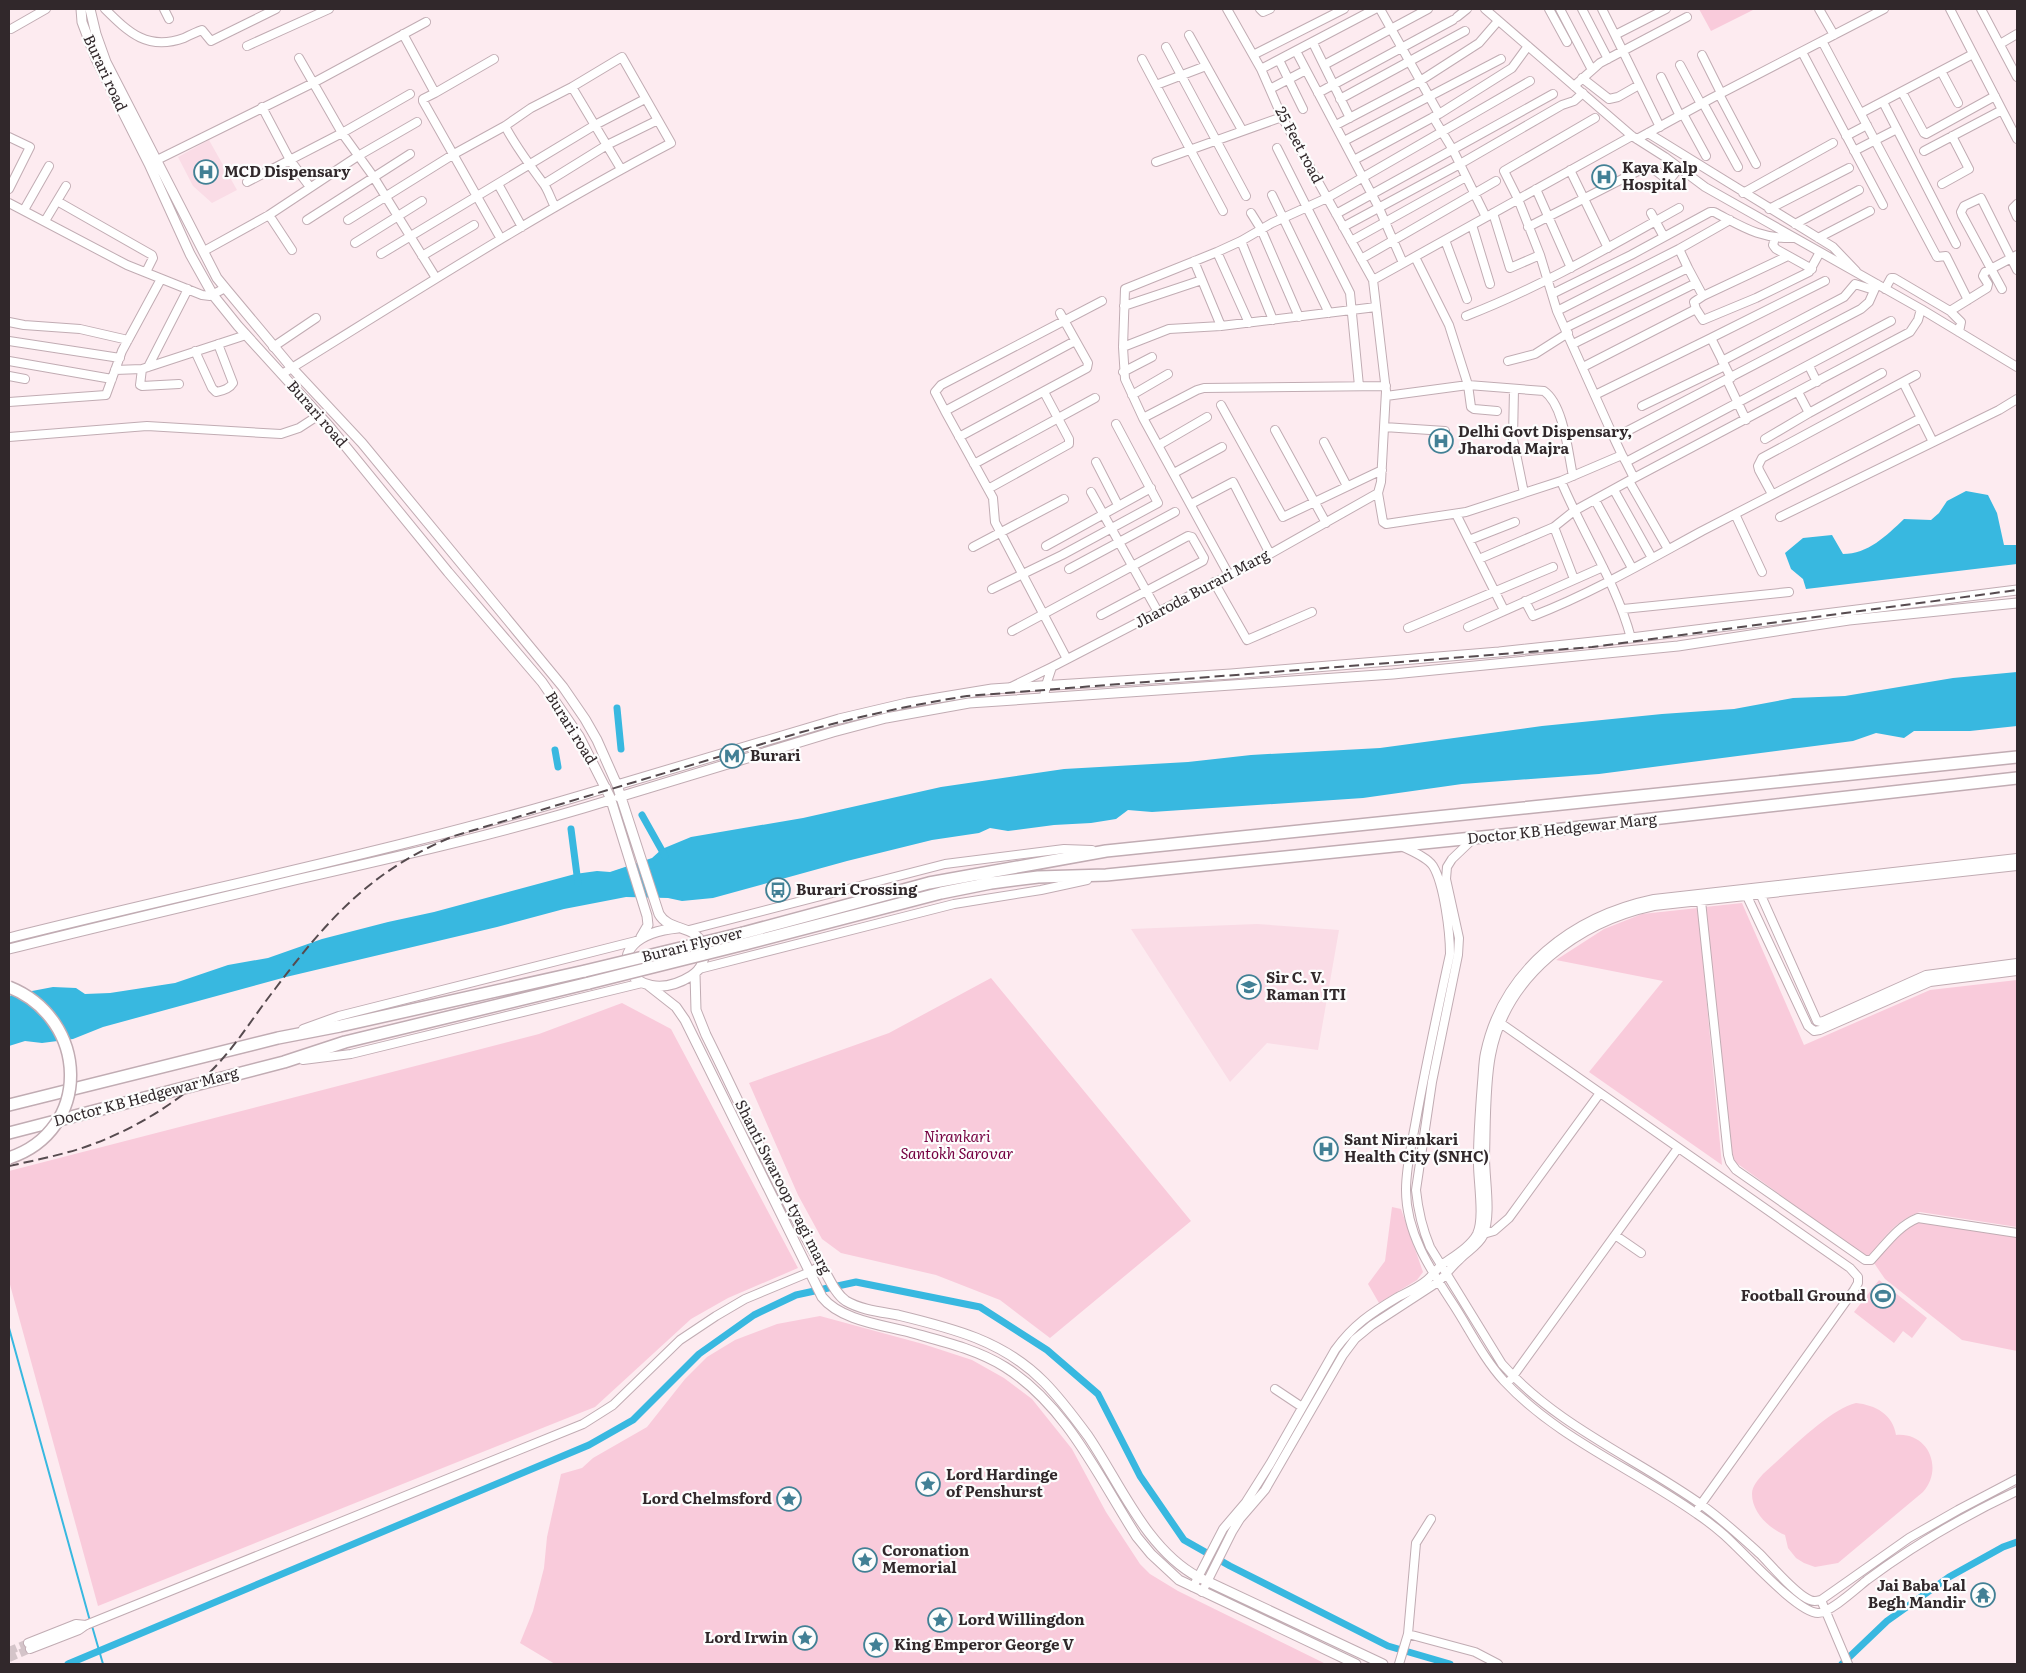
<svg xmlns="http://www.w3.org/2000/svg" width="2026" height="1673" viewBox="0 0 2026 1673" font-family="Literata,serif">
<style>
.built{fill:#fadce6}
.green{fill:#f9cbdb}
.water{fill:#38b8e0}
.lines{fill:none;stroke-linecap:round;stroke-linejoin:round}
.stream{stroke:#38b8e0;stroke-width:2}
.canal{stroke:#38b8e0;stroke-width:7}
.minor-tunnel{stroke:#d4c4c9;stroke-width:8;stroke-dasharray:8 4;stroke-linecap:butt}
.minor-casing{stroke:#c1acb3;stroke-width:10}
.major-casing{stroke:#c1acb3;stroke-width:11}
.highway-casing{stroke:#c1acb3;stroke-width:14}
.minor{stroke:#fff;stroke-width:8}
.major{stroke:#fff;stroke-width:9}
.highway{stroke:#fff;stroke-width:11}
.rail{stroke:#564b4f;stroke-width:2;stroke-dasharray:10 5;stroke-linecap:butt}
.highway-bridge-casing{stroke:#c1acb3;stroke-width:14;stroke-linecap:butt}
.highway-bridge{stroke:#fff;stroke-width:11}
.labels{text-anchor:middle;stroke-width:4.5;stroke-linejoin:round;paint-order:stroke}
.street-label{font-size:15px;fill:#31282b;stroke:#fdfdfd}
.poi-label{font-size:15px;font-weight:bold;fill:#31282b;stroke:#fdfdfd;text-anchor:start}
.park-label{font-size:15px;font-style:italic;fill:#750041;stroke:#fdfdfd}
</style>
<rect width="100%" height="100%" fill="#fdebf0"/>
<path class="built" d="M209,140L237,190L212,203L193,186L178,157Z
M1257,924L1339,930L1318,1050L1267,1043L1230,1082L1131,929Z"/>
<path class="green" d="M1699,9H1755L1711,31Z
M1742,903L1804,1045L1930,990L2017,980V1227L1920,1212C1896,1220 1885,1237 1869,1256L1862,1254L1735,1162L1731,1149L1705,907Z
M1698,908L1722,1165L1589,1072L1663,981L1556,960L1604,929L1642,914Z
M991,978L1191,1221L1050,1338L1000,1300L936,1275L841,1253L822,1239L798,1195L749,1083L889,1033Z
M622,1003L671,1029L798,1268L728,1298L691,1319L595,1407L98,1606L9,1281V1171L539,1034Z
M1392,1207L1401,1209L1423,1272L1417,1280L1379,1303L1368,1284L1385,1261Z
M1921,1222L2017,1237V1351L1962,1340L1885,1279L1874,1263L1909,1225Z
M1879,1280L1927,1318L1912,1338L1903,1331L1894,1343L1854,1312Z
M820,1316L923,1344L972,1360L1004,1378L1032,1399L1072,1449L1106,1512L1140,1564L1150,1574L1178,1591L1326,1664H555L520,1643L533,1611L544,1568L547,1537L561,1474L582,1468L593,1458L647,1427L685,1379L707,1357L735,1340L777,1324Z
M1856,1403C1875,1405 1893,1414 1896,1435C1928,1432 1944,1468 1923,1492L1838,1563L1815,1567L1804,1563L1796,1558L1788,1548L1785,1535C1770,1529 1752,1513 1752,1494C1752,1486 1758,1480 1763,1474C1786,1454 1829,1409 1856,1403Z"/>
<path class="water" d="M1966,491L1988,495L1997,513L2004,545H2017V564L1806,589L1803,579L1791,569L1785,553L1803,538L1832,535L1843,554C1868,554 1886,536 1904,519L1931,520L1939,513L1947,501Z
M2017,672V726L1970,731H1914L1904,738L1876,733L1853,741L1599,774L1462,784L1363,798L1152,812L1128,810L1116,819L1091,823L1054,825L1008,831L990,828L979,833L932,840L847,861L713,898L682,901L668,898L626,897L564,909L497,927L286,977L103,1027L73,1039L42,1043L25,1041L9,1046V998L11,995L53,987L76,988L85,994L110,993L175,983L228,965L268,958L322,939L388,922L434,912L575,874L597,871L610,872L652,858L662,849L691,837L803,818L941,787L1064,769L1188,762L1251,755L1380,748L1542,726L1662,714L1734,709L1793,698L1845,696L1953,678Z"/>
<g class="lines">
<path class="stream" d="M9,1328L90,1621
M92,1626L103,1664"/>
<path class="canal" d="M617,708L621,749
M555,750L558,767
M642,815L665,856
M571,829L578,883
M68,1664L589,1445L633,1420L699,1354L754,1315L796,1295L856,1282L980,1307L1047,1350L1098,1394L1140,1476L1184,1540L1230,1566L1388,1646L1450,1664
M1842,1664L1887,1621L1949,1577L2003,1547L2017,1542"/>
<path class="minor-tunnel" d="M9,1651L28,1643
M9,1658L30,1649"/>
<g class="minor-casing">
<path id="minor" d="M105,9C129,33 148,51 184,38C190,35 196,32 202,30L211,41L276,9
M164,9L169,19
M1227,9L1261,69L1282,117L1373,280L1386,391L1381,482L1378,493L1383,522L1386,524L1466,512L1561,481L1622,455L1614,438L1861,309L1869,302L1877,284
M1260,9L1263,12L1270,9
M1380,9L1439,114
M1485,9L1632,136L1665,157L1705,187L1921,309L2017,367
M1549,9L1567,42
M1560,9L1592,70
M1582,9L1608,59
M1602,9L1615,35
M1819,9L1834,35
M1950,9L2017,139
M1981,9L2017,77
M1457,17L1467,9
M11,29L46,9
M403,34L435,93L494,59
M1189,35L1242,130
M1822,41L1937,257L1946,256L1968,300
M1313,43L1350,118
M2000,44L2017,34
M247,46L329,9
M1166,47L1246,196
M1802,52L1883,205
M1253,55L1344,9
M1702,55L1721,93
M299,58L342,133L410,94
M1142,59L1223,211
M1279,60L1303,109
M1324,65L1428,9
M1680,65L1701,104
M1261,69L1375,9
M1306,70L1379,208L1403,263
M1941,71L1958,103
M1661,77L1680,116
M1582,78L1609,99L1618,97L1639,85
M1156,85L1206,66
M1574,86L1600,63L1687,17
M572,87L621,169
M1270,89L1306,70L1296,51
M1902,92L1924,133L1926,134L1995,96
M435,93L423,99V101L501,239
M1318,93L1453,20
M1719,94L1756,164
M1340,99L1465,31
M1883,102L1956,244
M1703,103L1738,167
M262,107L290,160L310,187
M1861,113L1973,54
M1683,114L1706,156
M1433,117L1453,150L1486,217
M1595,118L1504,171L1518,199L1540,255L1557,311L1614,438
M1336,125L1420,81L1479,43L1498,21
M505,126C516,147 529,164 543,183C548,189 551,200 555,207
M1660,127L1615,35L1666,9
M1648,133L1833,247L1856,271
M1846,136L1867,125
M9,137L30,147L9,189
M1637,139L1712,98L1884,9
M1344,141L1501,59
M1277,148L1350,293L1359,386
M1854,151L1897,129
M1924,151L2002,110
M157,160L313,83L426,22
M1354,160L1439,114L1512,68L1528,46
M1156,162L1282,117
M1570,170L1608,248
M247,182L342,133L373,176L436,278
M498,184L522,227
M544,184L607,145L658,120
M1942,184L1969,169L1952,136
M1536,189L1571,268
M1743,193L1833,143
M1272,195L1329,313
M57,201L152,255L153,258L146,272
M9,203L127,265L202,295L210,296L225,288
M2017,204L2013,208L2017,217
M1769,209L1849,168
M24,210L49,166
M1251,213L1261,229L1299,317
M1493,213L1510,268L1540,255
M1651,213L1664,237
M1336,214L1553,94
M269,215L292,250
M307,220L410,154
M45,221L66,186
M1795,224L1859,190
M1472,225L1490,284
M1343,227L1460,164L1562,105L1574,101L1583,93
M1528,227L1644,168H1652L1668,180L1671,178L1679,168
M1775,238L1773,245L1776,249L1812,269
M1818,238L1870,211
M1445,240L1467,299
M1241,241L1273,320
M1351,241L1466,177
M355,243L422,201
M204,251L269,215L358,156L417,122
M1217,252L1249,323
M381,254L595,125L645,99
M422,256L474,225
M1415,257L1449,325L1468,385L1471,407L1474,409L1497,411
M1361,259L1496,181
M1194,261L1221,326
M1688,268L1703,296
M1373,280L1632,136
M1885,289L1891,278H1894L1950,311L1961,322L1959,332
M2002,289L1962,215L1961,212L1964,206L1981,198L2017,270
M1552,294L1631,255L1710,212H1714C1743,227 1760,239 1794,238
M1124,306L1202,280
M1696,309L1703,320L1756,298L1809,272L1820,252
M1557,311L1679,249L1730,220
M1950,311L1987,288L1988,284L1983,276L1985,272L2017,255
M1466,316C1541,287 1609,247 1679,208
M9,322L24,325L80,329L128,340
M1565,328L1688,268L1679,249
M1711,338L1825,281
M9,341L120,358
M1075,341L945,411L935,392L941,385L1102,301
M1573,344L1696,283
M273,347L316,318
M1123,347L1169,329L1221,326L1376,307
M195,351L212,388L216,392C222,391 230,388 233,383L218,344
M9,361L112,379
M1508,361L1535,354L1568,333
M1722,361L1844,297L1855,284L1874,290
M1809,366L1817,382
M148,367L188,289
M1583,367L1696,309L1694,302L1703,296L1788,256
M142,369L140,385L142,386L179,384
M115,370L142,369L246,335
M1123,372L1152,357
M282,374C410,295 537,213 671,143L622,57L572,87L531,108L505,126L454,154L348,220
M9,376L25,379
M1727,380L1746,420
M1903,382L1933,442
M1514,389L1513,439L1524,493
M1798,392L1809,413L1882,373
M1132,395L1168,374
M1595,395L1711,338L1731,378
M1386,396L1468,385L1544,391C1564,405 1568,453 1573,476
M9,402L106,395L122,351L161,279
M1221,405L1283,517L1382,470
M1642,406L1725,366
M945,411L993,498L995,522L1067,659
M1143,418L1197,390L1204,388L1386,386
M1384,427L1445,431
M1275,430L1326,523
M9,437L147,426L281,434L299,428L319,415
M959,437L1087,368L1088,363L1060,313
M1765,439L1809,413
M1324,442L1347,486
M1159,445L1207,417
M1622,455L1626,462L1891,321
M1096,462L1118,505
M1626,462L1634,478
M974,464L1095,398
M1174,473L1222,447
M1561,481C1583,534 1616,582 1631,638
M1629,481L1668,549
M988,489L1069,444V439L1044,392
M1614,490L1652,558
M1091,492L1158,612
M1772,494L1759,470L1758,466L1762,458L1916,375
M1595,500L1632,568
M1191,504L1233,482L1270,554
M1456,514L1504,610
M1735,514L1762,572
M1780,517L1999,410L2017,399
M1554,527L1574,579
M1469,540L1515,522
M1046,546L1151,488
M973,547L1064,499
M1479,559L1554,527L1574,511L1634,478L1910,332L1918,320L1921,309
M1069,569L1175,512
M1229,575L1143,418L1125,379L1123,347L1125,289L1217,252L1241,241L1272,223L1327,198L1530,81
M1214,582L1247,640L1312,612
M992,589L1062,555L1158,503L1116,424
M1525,601L1533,616C1592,593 1647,561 1702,531C1775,493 1848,455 1921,418
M1623,609L1789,592
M1468,627L1603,567
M1408,628L1553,567
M1012,631L1188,536L1192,537L1204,558L1203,561L1101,615
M1011,687L1052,667
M1044,697L1046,685L1052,667L1270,554L1378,493
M1474,838L1452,859L1447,867L1446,879L1459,938L1458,955L1432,1082L1416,1190C1418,1210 1422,1228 1430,1247L1502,1364C1557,1426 1636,1458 1702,1505C1723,1520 1741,1537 1760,1554C1771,1565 1796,1595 1810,1600C1814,1602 1817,1601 1821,1600L1909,1538L1958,1510L2017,1479
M1401,846C1411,851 1427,857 1433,866C1444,884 1450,932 1450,954C1438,1009 1426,1064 1416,1120C1412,1143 1406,1166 1406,1190C1406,1233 1430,1269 1453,1304C1470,1330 1483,1358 1504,1381C1558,1439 1634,1469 1697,1514C1706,1520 1715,1527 1723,1534C1742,1550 1797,1613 1818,1613C1830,1613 1857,1588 1867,1580C1914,1545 1964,1516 2017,1491
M1759,891L1817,1021L1821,1022L1926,975L2017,963
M1745,892L1808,1026L1814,1031L1820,1030L1930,982L2017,971
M1701,901L1728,1155L1730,1162L1736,1170L1865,1260H1871C1886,1244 1898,1226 1918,1218L2017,1233
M689,930L945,864L1064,849L1092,850
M699,969L954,904L1041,890L1087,880
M1499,1022L1850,1268L1858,1277V1283L1854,1290L1699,1507
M303,1029L339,1016L636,941
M303,1060L351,1054L642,983
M1480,1235L1494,1231L1509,1218L1600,1093
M1615,1235L1641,1253
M1511,1379L1678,1148
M1275,1389L1302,1407
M1431,1519L1416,1543L1408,1634L1475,1652L1498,1664
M1193,1587L1223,1529L1246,1502L1270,1464L1335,1350C1353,1325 1371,1313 1398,1297C1408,1292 1419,1287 1427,1280C1433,1275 1437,1268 1443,1264C1454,1256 1471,1246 1477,1234C1485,1217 1477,1178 1478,1158C1478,1133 1480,1108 1482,1083C1483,1073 1483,1062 1485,1053C1503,969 1573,916 1654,899L2017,858
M1202,1592L1232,1532L1240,1519L1265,1490L1343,1355L1355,1339L1372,1325L1438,1282C1446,1275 1451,1267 1459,1260C1466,1252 1478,1246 1483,1236C1492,1215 1485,1181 1485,1157C1486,1125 1485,1086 1491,1055C1506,975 1579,922 1654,906L2017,866
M1821,1600L1848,1664
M28,1643L76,1624L86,1625
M30,1649L79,1630L86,1625L583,1424L613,1405L680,1340L716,1316L745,1299L810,1272L821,1265
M1399,1664L1408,1634"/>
</g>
<g class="major-casing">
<path id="major" d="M81,9L82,22L96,59L149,164L190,254L213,295L238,326L329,426L448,572L542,682L579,736L610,797L647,916L648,925L641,937
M90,9L96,34L106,62L217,278L226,289L292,368L362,443L563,687L585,719L597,740L617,785L659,914C669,932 696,924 703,946C707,958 701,970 691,976C632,1013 588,937 678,928
M617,785L839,719L907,703L992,689L1231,674L1499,652L1631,638L2017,590
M619,797L833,732L886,718L969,703L1393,674L1678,646L1849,620L2017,603
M9,938C208,888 410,848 606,788
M9,949C104,925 200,903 295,880C401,856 507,832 610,800
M695,974L696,1010L706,1035C744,1111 778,1190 820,1263C828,1275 834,1293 846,1301C861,1310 882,1312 898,1315C952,1328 1004,1341 1044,1382C1060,1398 1074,1417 1088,1436C1120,1483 1146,1549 1198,1577L1383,1664
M648,985L676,1007L685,1020L822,1297C840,1320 882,1325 909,1332C941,1341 976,1349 1005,1367C1067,1406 1099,1478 1137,1537L1151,1554L1179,1580L1356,1664"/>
</g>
<g class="highway-casing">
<path id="highway" d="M743,933L929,883L1106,851L2017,757
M745,944L941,893L991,883L1038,877L1106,875L1572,828L2017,778
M9,1105L278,1038L340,1026L585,971
M9,1133L284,1062L345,1042L589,983"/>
</g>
<use href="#minor" class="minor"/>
<use href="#major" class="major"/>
<use href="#highway" class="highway"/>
<path class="rail" d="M9,1166C32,1161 56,1156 79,1149C126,1134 173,1106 209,1073C235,1048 253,1017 275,989C327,920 371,870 454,836L802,732C857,717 911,705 967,696L1592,647L2017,590"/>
<g class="highway-bridge-casing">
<path id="highway-bridge" d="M585,971L743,933
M589,983L745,944
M9,987C89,1019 93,1130 9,1158"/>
</g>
<use href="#highway-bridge" class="highway-bridge"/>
</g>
<defs>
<g id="hospital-ring" transform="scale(1.25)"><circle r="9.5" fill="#fdfdfd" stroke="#428095" stroke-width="1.5"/><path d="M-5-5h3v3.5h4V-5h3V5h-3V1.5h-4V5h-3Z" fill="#428095"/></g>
<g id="metro-ring" transform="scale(1.25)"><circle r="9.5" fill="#fdfdfd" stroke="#428095" stroke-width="1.5"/><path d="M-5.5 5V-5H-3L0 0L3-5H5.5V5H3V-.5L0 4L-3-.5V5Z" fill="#428095"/></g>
<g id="bus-ring" transform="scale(1.25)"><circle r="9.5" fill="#fdfdfd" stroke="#428095" stroke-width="1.5"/><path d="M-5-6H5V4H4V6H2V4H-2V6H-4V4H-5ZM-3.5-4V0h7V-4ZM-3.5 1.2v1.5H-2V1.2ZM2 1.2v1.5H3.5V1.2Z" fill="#428095"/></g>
<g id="university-ring" transform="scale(1.25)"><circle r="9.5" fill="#fdfdfd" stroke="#428095" stroke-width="1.5"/><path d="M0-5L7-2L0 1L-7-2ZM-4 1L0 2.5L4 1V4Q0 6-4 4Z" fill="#428095"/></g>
<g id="stadium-ring" transform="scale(1.25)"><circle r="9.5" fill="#fdfdfd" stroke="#428095" stroke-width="1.5"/><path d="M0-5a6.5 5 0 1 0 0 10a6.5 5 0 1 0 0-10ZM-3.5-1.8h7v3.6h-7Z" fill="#428095"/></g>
<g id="sight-ring" transform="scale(1.25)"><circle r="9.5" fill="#fdfdfd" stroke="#428095" stroke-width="1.5"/><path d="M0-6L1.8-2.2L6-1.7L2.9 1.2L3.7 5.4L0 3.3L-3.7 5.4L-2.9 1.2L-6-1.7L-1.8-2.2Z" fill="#428095"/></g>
<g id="temple-ring" transform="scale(1.25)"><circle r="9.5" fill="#fdfdfd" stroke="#428095" stroke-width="1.5"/><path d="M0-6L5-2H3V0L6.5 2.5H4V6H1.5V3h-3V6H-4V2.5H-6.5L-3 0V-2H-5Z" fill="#428095"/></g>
</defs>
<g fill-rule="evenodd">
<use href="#hospital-ring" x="206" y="172"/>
<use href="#hospital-ring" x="1604" y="177"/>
<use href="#hospital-ring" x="1441" y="441"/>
<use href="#metro-ring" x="732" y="756"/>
<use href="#bus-ring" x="778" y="890"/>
<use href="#university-ring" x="1249" y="987"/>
<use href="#hospital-ring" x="1326" y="1149"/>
<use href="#stadium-ring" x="1883" y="1296"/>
<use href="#sight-ring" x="928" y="1484"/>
<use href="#sight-ring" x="789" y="1499"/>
<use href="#sight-ring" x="865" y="1560"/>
<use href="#temple-ring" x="1983" y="1595"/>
<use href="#sight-ring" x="940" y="1620"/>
<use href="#sight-ring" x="805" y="1638"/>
<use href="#sight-ring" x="876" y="1645"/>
</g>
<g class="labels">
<g class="street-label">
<text transform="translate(105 73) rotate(65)" y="5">Burari road</text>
<text transform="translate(1299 145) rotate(62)" y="5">25 Feet road</text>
<text transform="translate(317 414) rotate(49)" y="5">Burari road</text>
<text transform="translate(1202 589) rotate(-28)" y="5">Jharoda Burari Marg</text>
<text transform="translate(571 728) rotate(58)" y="5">Burari road</text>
<text transform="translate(1562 829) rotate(-6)" y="5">Doctor KB Hedgewar Marg</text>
<text transform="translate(692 945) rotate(-14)" y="5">Burari Flyover</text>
<text transform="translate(146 1097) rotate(-15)" y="5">Doctor KB Hedgewar Marg</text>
<text transform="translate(783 1187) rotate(63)" y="5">Shanti Swaroop tyagi marg</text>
</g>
<g class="poi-label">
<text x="1622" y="173">Kaya Kalp<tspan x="1622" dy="17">Hospital</tspan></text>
<text x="224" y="177">MCD Dispensary</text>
<text x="1458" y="437">Delhi Govt Dispensary,<tspan x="1458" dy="17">Jharoda Majra</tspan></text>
<text x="750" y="761">Burari</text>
<text x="796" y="895">Burari Crossing</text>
<text x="1266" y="983">Sir C. V.<tspan x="1266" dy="17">Raman ITI</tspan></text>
<text x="1344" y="1145">Sant Nirankari<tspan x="1344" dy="17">Health City (SNHC)</tspan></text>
<text x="1866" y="1301" text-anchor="end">Football Ground</text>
<text x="946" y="1480">Lord Hardinge<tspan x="946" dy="17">of Penshurst</tspan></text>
<text x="772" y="1504" text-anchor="end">Lord Chelmsford</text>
<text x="882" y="1556">Coronation<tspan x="882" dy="17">Memorial</tspan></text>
<text x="1966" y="1591" text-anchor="end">Jai Baba Lal<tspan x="1966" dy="17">Begh Mandir</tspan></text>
<text x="958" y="1625">Lord Willingdon</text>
<text x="788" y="1643" text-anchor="end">Lord Irwin</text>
<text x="894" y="1650">King Emperor George V</text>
</g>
<g class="park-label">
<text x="957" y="1142">Nirankari<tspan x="957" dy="17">Santokh Sarovar</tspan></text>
</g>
</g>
<rect width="2026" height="1673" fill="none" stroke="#31282b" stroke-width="20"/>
</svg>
